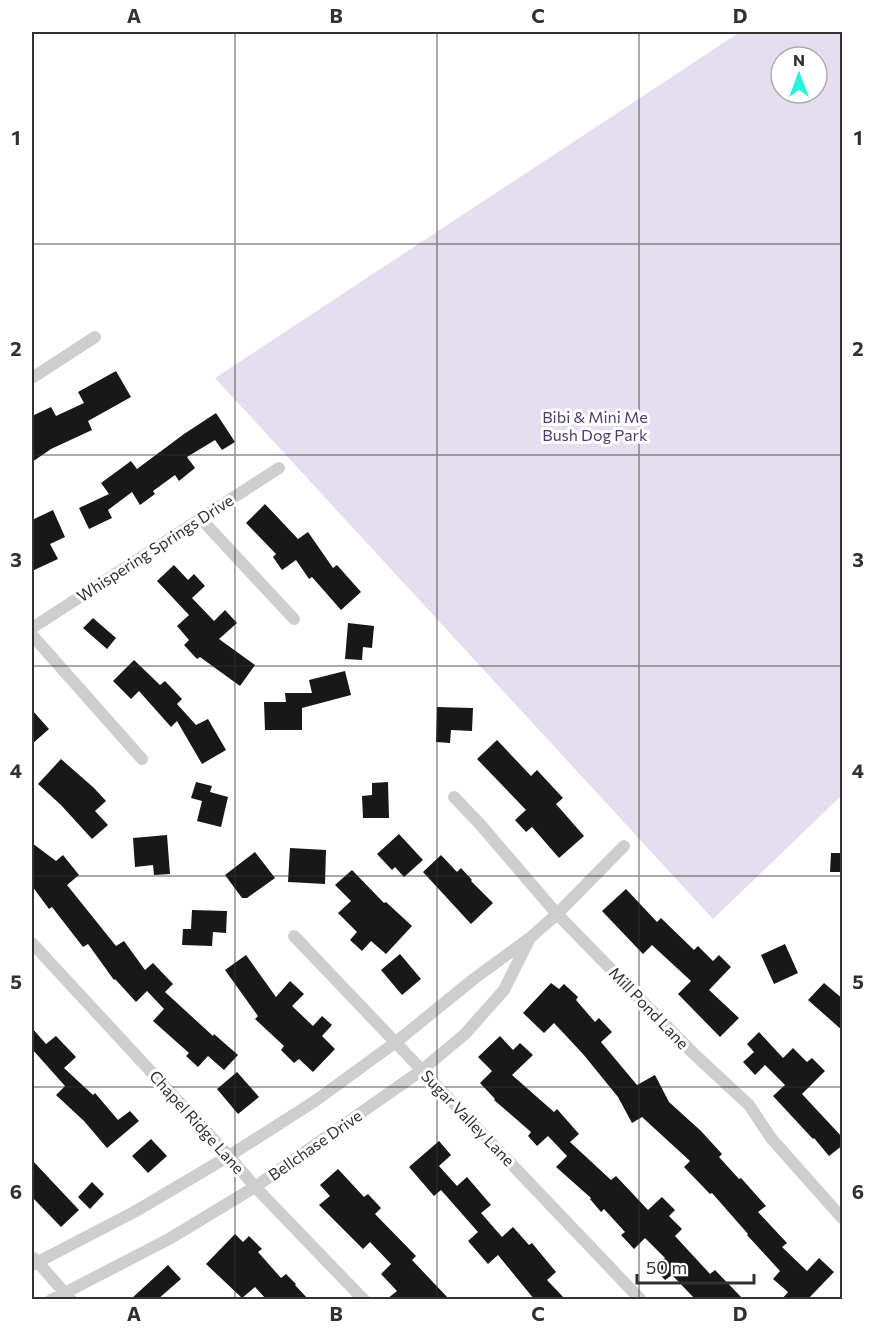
<svg xmlns="http://www.w3.org/2000/svg" width="874" height="1331" viewBox="0 0 874 1331" font-family="Commissioner,sans-serif">
<style>
.green{fill:#e5deee;fill-rule:evenodd}
.building{fill:#181818}
.lines{fill:none;stroke-linecap:round;stroke-linejoin:round}
.street{stroke:#cecece;stroke-width:12}
.grid{fill:none;stroke:#313131;stroke-width:1.5;stroke-opacity:0.55}
.labels{text-anchor:middle;stroke-width:6;stroke-linejoin:round;paint-order:stroke}
.park-label{font-size:16px;fill:#543a70;stroke:#fff}
.street-label{font-size:16px;fill:#313131;stroke:#fff}
.neatline{fill:none;stroke:#313131;stroke-width:2}
.grid-label{font-size:20px;text-anchor:middle;font-weight:bold;fill:#313131}
</style>
<rect width="100%" height="100%" fill="#fff"/>
<path class="green" d="M740,32H842V795L713,919L215,378ZM781,57H817V93H781Z"/>
<path class="building" d="M116,371L131,397L88,421L92,430L51,449L32,462V416L51,407L56,416L84,403L78,392Z
M216,413L235,442L222,450L215,440L187,457L195,468L179,481L175,475L153,491L155,494L140,505L132,492L108,510L112,518L89,529L79,508L109,494L101,483L131,461L137,469L184,434Z
M265,504L298,539L308,532L333,568L337,565L361,592L341,610L312,577L309,579L296,560L282,570L273,557L276,554L246,523Z
M53,510L65,537L50,544L58,559L32,571V520Z
M174,565L188,580L194,574L205,586L192,598L214,621L225,610L237,623L219,639L255,665L240,686L200,657L197,659L184,645L189,640L177,626L189,615L157,581Z
M93,618L116,638L107,649L83,628Z
M348,623L374,626L372,648L363,647L362,660L345,659Z
M134,660L160,685L165,681L182,699L177,704L196,725L208,719L226,750L202,764L177,721L171,727L139,691L131,699L113,681Z
M345,671L351,695L302,708V730H265L264,702H286L285,693H312L309,680Z
M437,707L473,708L472,731L451,730L450,743L436,742Z
M32,710L49,729L32,744Z
M497,740L531,776L537,770L563,798L556,804L584,836L559,858L532,827L526,832L515,820L526,810L477,759Z
M61,759L94,788L106,801L95,811L108,825L92,839L61,805L38,784Z
M196,782L212,786L210,792L228,797L221,827L197,821L202,801L191,798Z
M388,782L389,818H363L362,796L372,795V783Z
M399,834L423,860L404,877L395,867L392,870L377,854Z
M167,835L170,874L154,875L153,865L135,867L133,838Z
M32,843L56,861L63,855L79,875L67,885L116,946L124,941L145,970L153,963L173,984L165,992L213,1036L214,1034L238,1055L224,1070L208,1056L198,1067L186,1056L189,1053L153,1021L164,1009L147,991L136,1002L115,979L114,980L88,944L83,947L52,907L49,909L32,886Z
M290,848L326,850L325,884L288,882Z
M255,852L275,878L247,898H242L225,875Z
M831,853H843V872H830Z
M441,855L457,872L461,868L472,880L471,881L493,903L471,924L423,872Z
M352,870L384,903L386,902L412,926L386,954L371,941L362,951L350,940L357,932L338,913L351,901L335,885Z
M626,889L657,922L661,918L694,950L698,946L713,961L719,955L731,967L709,990L739,1018L720,1037L678,994L691,981L652,945L643,954L602,911Z
M192,910L227,911L226,933L213,932L212,946L182,945L183,929H191Z
M785,944L798,973L774,984L761,955Z
M400,954L421,979L402,995L381,970Z
M246,955L276,997L290,981L304,994L292,1006L313,1026L322,1016L332,1025L322,1036L335,1049L313,1072L299,1059L294,1063L281,1050L284,1046L255,1019L258,1016L225,970Z
M551,983L559,989L564,984L578,997L576,1000L595,1022L599,1018L612,1032L601,1042L637,1085L655,1075L669,1102L701,1131L722,1154L719,1157L739,1179L741,1178L766,1206L758,1212L787,1243L782,1247L807,1271L819,1258L834,1272L808,1299H782L788,1292L773,1279L780,1271L747,1235L748,1234L712,1193L710,1194L684,1167L690,1161L642,1117L632,1123L618,1097L583,1054L554,1023L544,1033L523,1013Z
M824,983L843,999V1031L808,1000Z
M32,1028L46,1044L56,1036L76,1057L64,1068L93,1095L95,1093L118,1120L130,1111L139,1121L107,1148L84,1121L56,1095L65,1086L32,1049Z
M759,1032L783,1058L793,1048L807,1062L812,1058L825,1071L802,1094L843,1138V1145L829,1156L814,1138L813,1139L773,1096L785,1085L765,1065L755,1075L743,1062L754,1052L747,1044Z
M500,1036L513,1050L520,1043L533,1055L512,1075L554,1112L557,1109L579,1134L570,1142L611,1180L616,1176L648,1210L662,1197L675,1210L669,1216L682,1229L675,1236L710,1274L715,1270L743,1299H695L672,1275L665,1280L654,1268L665,1258L645,1238L634,1249L621,1235L625,1232L604,1209L601,1212L590,1199L591,1198L556,1167L567,1156L548,1136L537,1146L528,1136L531,1132L494,1100L495,1099L480,1083L492,1071L478,1057Z
M237,1072L259,1097L238,1114L217,1089Z
M151,1139L167,1156L148,1173L132,1156Z
M439,1141L451,1155L439,1166L457,1186L467,1177L491,1205L481,1213L502,1237L513,1227L529,1245L532,1243L556,1272L547,1280L565,1299H534L498,1255L488,1264L468,1241L478,1232L441,1190L434,1196L409,1167Z
M32,1160L79,1210L61,1227L32,1197Z
M338,1169L364,1197L368,1194L381,1208L375,1214L416,1256L412,1260L449,1299H387L397,1291L381,1274L391,1264L370,1242L363,1249L319,1205L330,1196L320,1185Z
M92,1182L104,1194L90,1209L78,1197Z
M235,1234L243,1242L249,1236L262,1249L258,1252L281,1278L286,1274L296,1284L295,1285L308,1299H266L255,1287L242,1298L206,1264Z
M168,1265L181,1279L158,1299H131Z"/>
<g class="lines">
<path class="street" d="M32,378L95,337
M201,519L294,619
M32,628L279,468
M32,635L142,759
M454,797L479,823L557,914L694,1054L749,1105L771,1138L842,1218
M294,936L641,1300
M32,943L229,1156L255,1187L364,1300
M34,1258L71,1300
M32,1265L136,1211L229,1156L315,1101L396,1042L475,978L531,937L557,914L624,846
M51,1300L169,1239L255,1187L422,1070L465,1034L504,990L529,940"/>
</g>
<path class="grid" d="M235,32V1300M437,32V1300M639,32V1300M32,244H842M32,455H842M32,666H842M32,876H842M32,1087H842"/>
<g class="labels">
<g class="park-label">
<text x="595" y="423">Bibi &amp; Mini Me<tspan x="595" dy="18">Bush Dog Park</tspan></text>
</g>
<g class="street-label">
<text transform="translate(155 548) rotate(-33)" y="6">Whispering Springs Drive</text>
<text transform="translate(649 1008) rotate(46)" y="6">Mill Pond Lane</text>
<text transform="translate(468 1118) rotate(46)" y="6">Sugar Valley Lane</text>
<text transform="translate(197 1122) rotate(48)" y="6">Chapel Ridge Lane</text>
<text transform="translate(315 1145) rotate(-35)" y="6">Bellchase Drive</text>
</g>
</g>
<rect width="874" height="1331" fill="none" stroke="#ffffff" stroke-width="66"/>
<g transform="translate(799 75)"><circle r="28" fill="#ffffff" stroke="#adadad" stroke-width="1.5"/>
<path d="M0-4.5L10 22L0 15L-10 22Z" fill="#28f2d8"/>
<text y="-9" font-size="16" font-weight="bold" text-anchor="middle" fill="#313131">N</text>
</g>
<path d="M637 1274v9h117v-9" fill="none" stroke="#313131" stroke-width="3"/>
<text x="646" y="1274" font-size="18" fill="#313131" stroke="#ffffff" stroke-width="4.5" paint-order="stroke">50 m</text>
<rect x="33" y="33" width="808" height="1265" class="neatline"/>
<g class="grid-label">
<text x="134" y="23">A</text>
<text x="336" y="23">B</text>
<text x="538" y="23">C</text>
<text x="740" y="23">D</text>
<text x="16" y="145">1</text>
<text x="858" y="145">1</text>
<text x="16" y="356">2</text>
<text x="858" y="356">2</text>
<text x="16" y="567">3</text>
<text x="858" y="567">3</text>
<text x="16" y="778">4</text>
<text x="858" y="778">4</text>
<text x="16" y="989">5</text>
<text x="858" y="989">5</text>
<text x="16" y="1199">6</text>
<text x="858" y="1199">6</text>
<text x="134" y="1321">A</text>
<text x="336" y="1321">B</text>
<text x="538" y="1321">C</text>
<text x="740" y="1321">D</text>
</g>
</svg>
